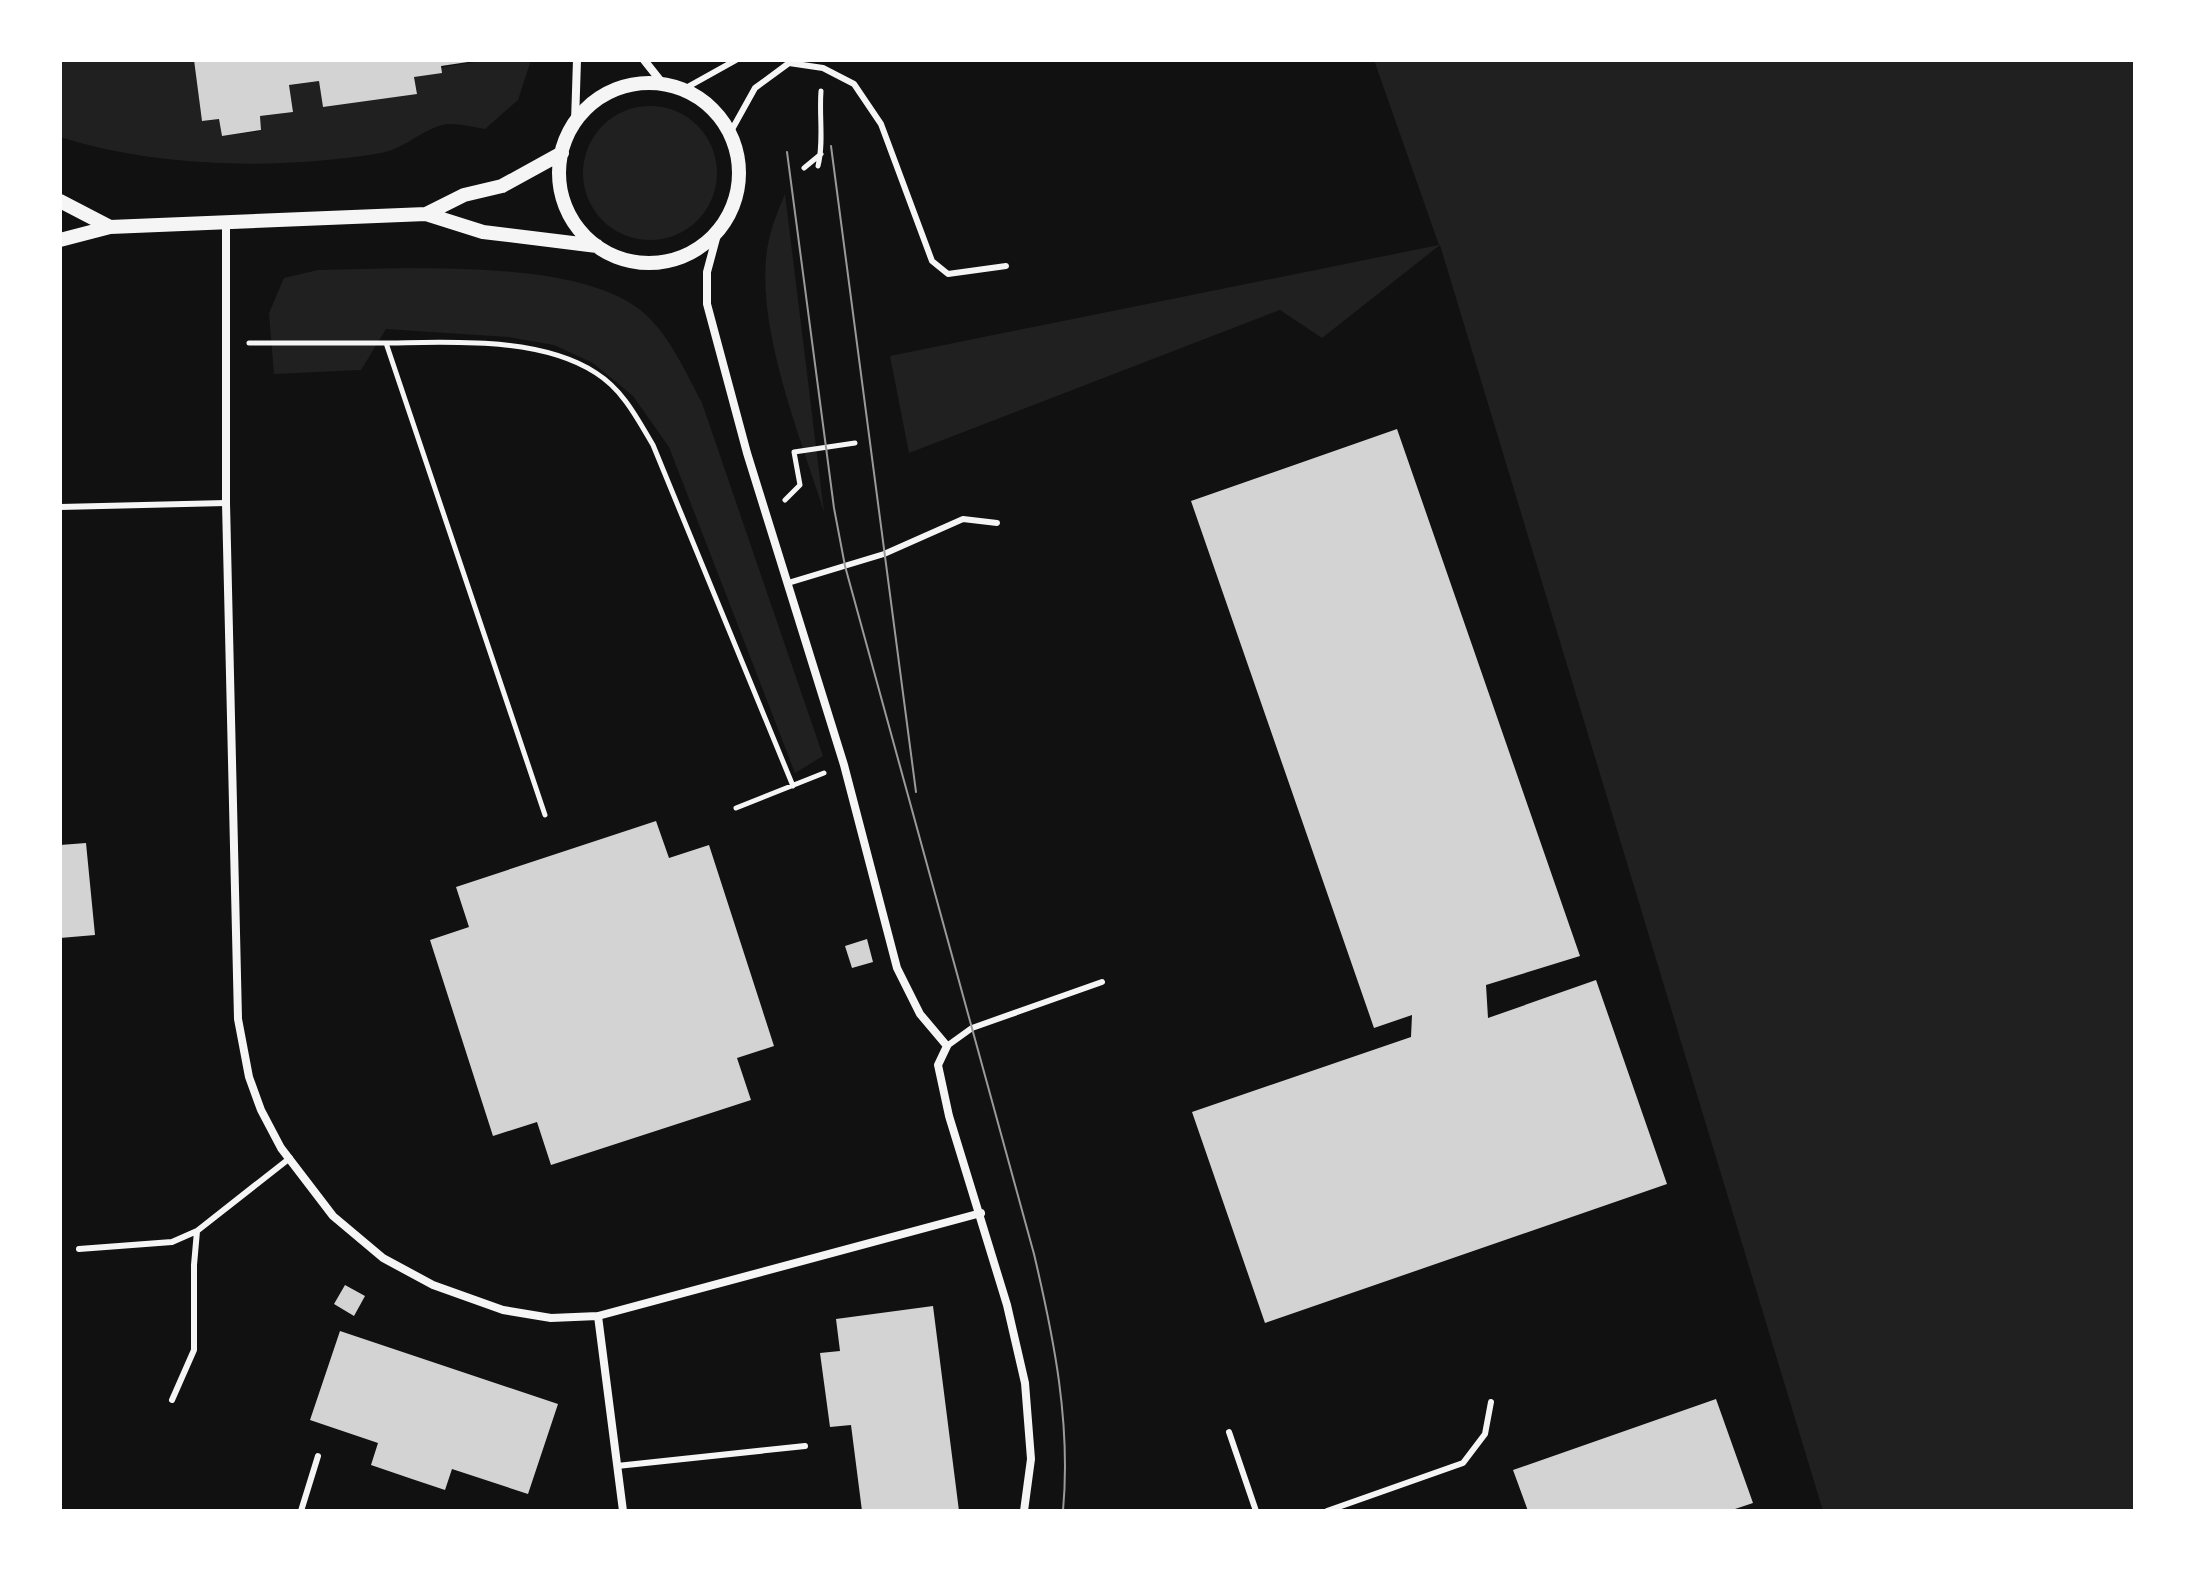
<svg xmlns="http://www.w3.org/2000/svg" width="2195" height="1571" viewBox="0 0 2195 1571" font-family="'Asap Condensed',sans-serif">
<style>
.green{fill:#202020}
.building{fill:#d3d3d3}
.lines{fill:none;stroke-linecap:round;stroke-linejoin:round}
.path{stroke:#f5f5f5;stroke-width:5}
.service{stroke:#f5f5f5;stroke-width:6}
.minor{stroke:#f5f5f5;stroke-width:8}
.tertiary{stroke:#f5f5f5;stroke-width:14}
.tram{stroke:#9a9a9a;stroke-width:2}
</style>
<rect width="100%" height="100%" fill="#111"/>
<path class="green" d="M60,60H194L202,121L219,119L222,136L261,131L260,116L293,112L289,85L319,81L323,107L417,93L414,77C453,61 489,60 531,60L518,100L485,129C472,127 454,122 442,125C421,131 403,149 381,153C280,170 158,168 60,137Z
M1374,60H2135V1511H1823L1440,245L1322,338L1280,310L909,453L890,356L1439,245Z
M583 173a67 67 0 1 1 134 0a67 67 0 1 1-134 0Z
M785,194L824,512C801,439 759,336 766,259C768,235 776,215 785,194Z
M408,268C474,269 596,268 646,315C671,338 686,373 702,403L823,756L795,773L669,447L633,396L593,363L554,345L508,337L386,329L361,370L274,374L269,313L284,278L318,270Z"/>
<path class="building" d="M194,60H468V62L441,66L442,73L414,77L417,94L323,107L319,81L289,85L293,112L260,116L261,130L222,136L219,119L202,121Z
M1397,429L1580,956L1486,985L1488,1018L1596,980L1667,1184L1265,1323L1192,1112L1411,1037L1412,1015L1374,1028L1191,501Z
M656,821L669,858L709,845L774,1046L737,1058L751,1100L551,1165L537,1122L493,1136L430,940L469,927L456,887Z
M86,843L95,935L60,938V845Z
M867,939L873,962L852,968L845,946Z
M345,1285L365,1296L354,1316L334,1304Z
M933,1306L959,1511H862L851,1425L830,1427L820,1353L840,1351L836,1319Z
M340,1331L558,1404L528,1494L452,1469L445,1490L412,1479L371,1465L378,1443L310,1420Z
M1716,1399L1753,1503L1729,1511H1528L1513,1470Z"/>
<g class="lines">
<path class="path" d="M818,166C824,142 819,116 821,91
M804,168L821,154
M249,343C297,343 344,343 391,343C454,342 541,337 596,373C623,390 637,418 653,445L793,786
M386,343L545,815
M785,500L800,485L794,452L855,443
M736,808L824,773"/>
<path class="service" d="M684,89L736,60
M730,133L755,88L789,63L823,68L854,84L881,124L932,261L948,274L1006,266
M60,507L226,503
M788,583L884,554L963,519L997,523
M947,1046L972,1028L1102,982
M79,1249L172,1242L197,1231
M172,1400L194,1350V1265L197,1231L290,1158
M1229,1432L1256,1511
M617,1466L805,1446
M301,1511L318,1456
M1327,1511L1463,1463L1485,1434L1491,1402"/>
<path class="minor" d="M644,60L663,84
M575,122L577,60
M226,223V503L238,1019L249,1077L261,1110L281,1148L333,1216L383,1258L433,1285L503,1310L551,1318L598,1316L981,1213
M718,231L707,272V304L747,453L844,765L897,968L920,1014L947,1046L938,1065L949,1116L1007,1305L1025,1383L1031,1459L1024,1511
M598,1316L623,1511"/>
<path class="tertiary" d="M559 173a90 90 0 1 1 180 0a90 90 0 1 1-180 0Z
M60,201L110,227
M426,214L464,195L502,186L562,153
M60,240L110,227L426,214L483,232L597,246"/>
<path class="tram" d="M831,146L916,792
M787,152L834,508L845,566L1034,1254C1054,1339 1071,1423 1063,1511"/>
</g>
<rect width="2195" height="1571" fill="none" stroke="#ffffff" stroke-width="124"/>
</svg>
